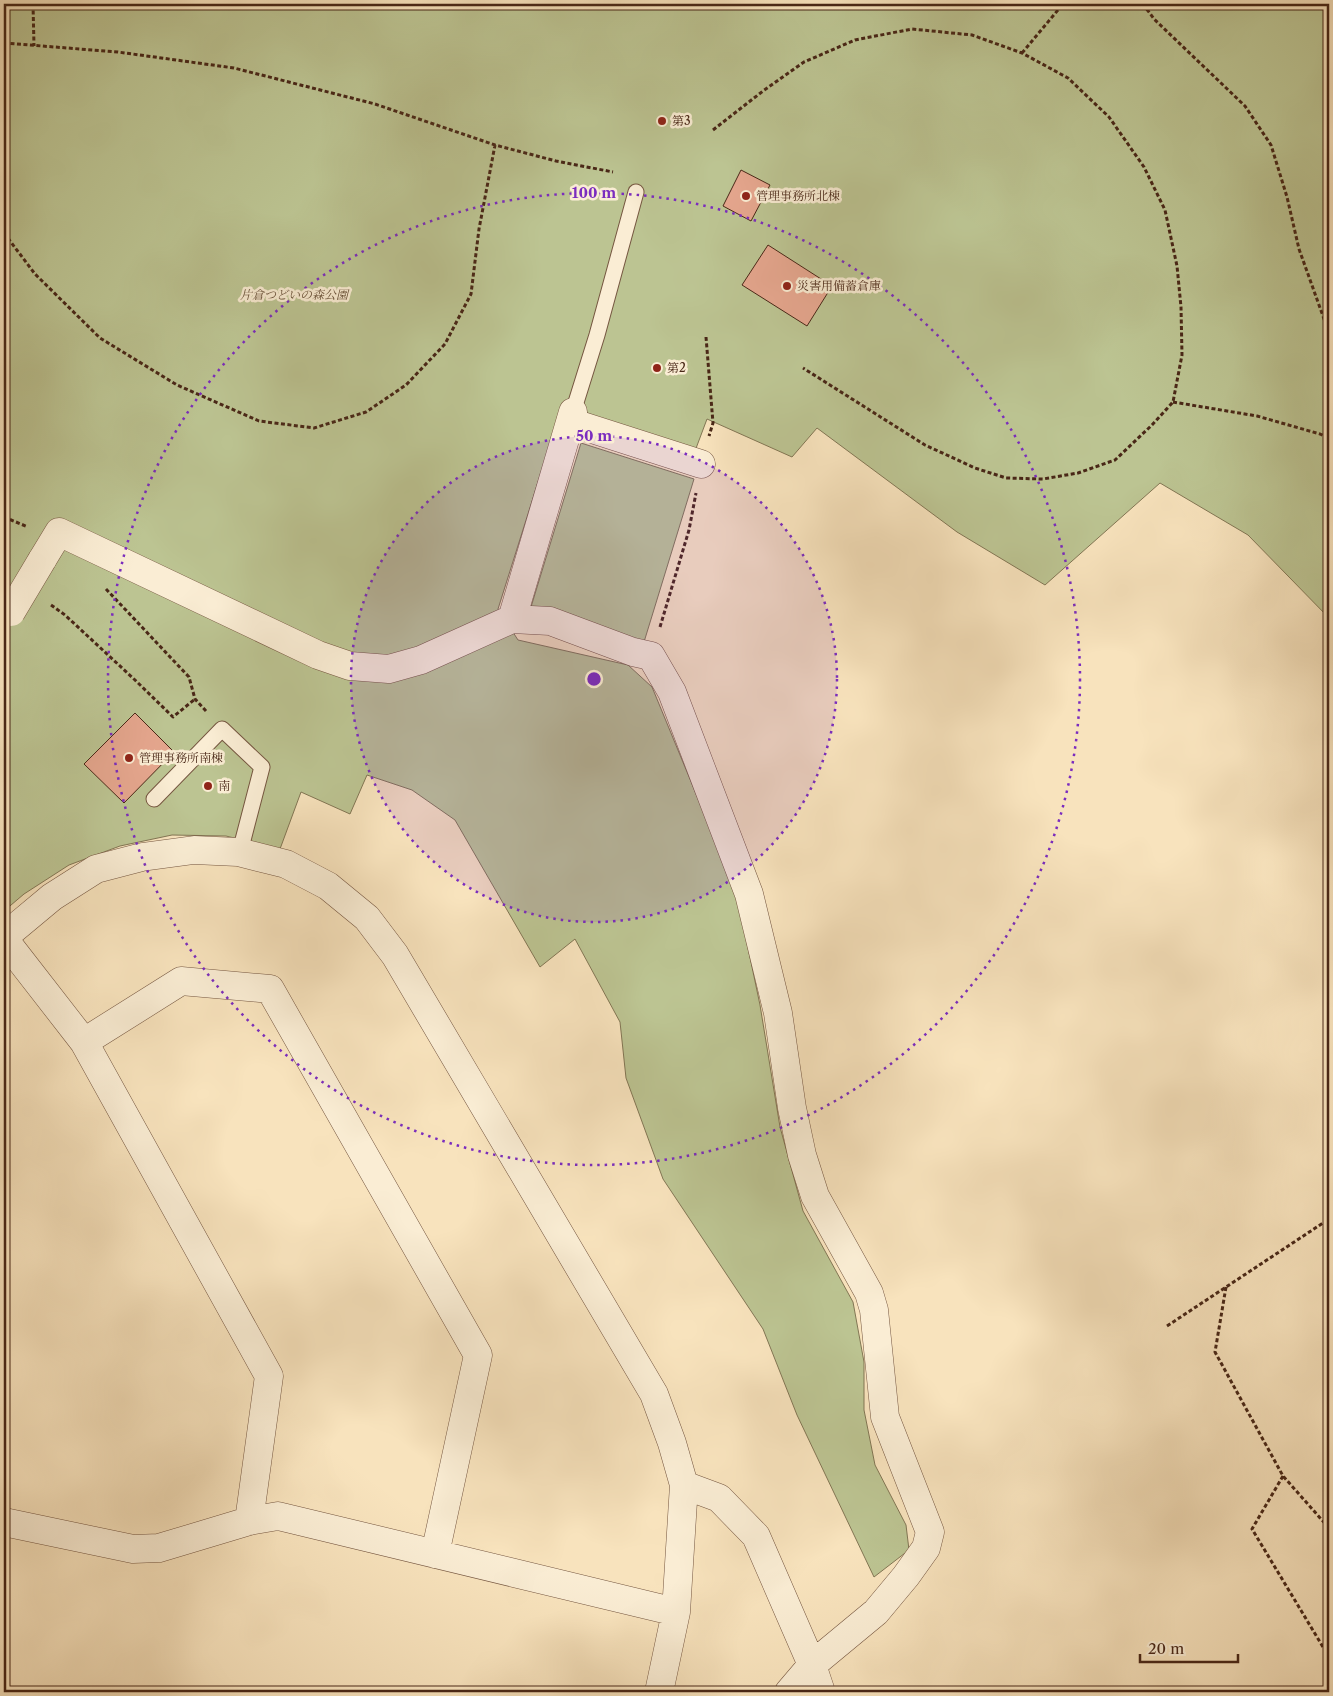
<svg xmlns="http://www.w3.org/2000/svg" width="1333" height="1696" viewBox="0 0 1333 1696" font-family="'Libre Caslon Text','Noto Serif JP',serif">
<style>
.green{fill:#bcc492;stroke:#827654}
.building{fill:#e5a68e;stroke:#492717}
.lines{fill:none;stroke-linecap:round;stroke-linejoin:round}
.service-casing{stroke:#755640;stroke-width:17}
.minor-casing{stroke:#755640;stroke-width:29}
.path{stroke:#492717;stroke-width:3;stroke-dasharray:4 2.5;stroke-linecap:butt}
.service{stroke:#faedd4;stroke-width:15}
.minor{stroke:#faedd4;stroke-width:28}
.minor-bridge-casing{stroke:#755640;stroke-width:29;stroke-linecap:butt}
.minor-bridge{stroke:#faedd4;stroke-width:28}
.ring{fill:none;stroke:#7b2cbf;stroke-width:2.5;stroke-dasharray:2.5 5}
.poi-dot{fill:#8f2418;stroke:#faedd4;stroke-width:2}
.labels{text-anchor:middle;stroke-width:5;stroke-linejoin:round;paint-order:stroke}
.poi-label{font-size:12px;fill:#492717;stroke:#faedd4;text-anchor:start}
.park-label{font-size:12px;font-style:italic;fill:#664e36;stroke:#faedd4}
.centre{fill:#7b2cbf;stroke:#faedd4;stroke-width:2.5}
.ring-label{font-size:15px;text-anchor:middle;font-weight:bold;fill:#7b2cbf;stroke:#faedd4;stroke-width:5;stroke-linejoin:round;paint-order:stroke}
</style>
<rect width="100%" height="100%" fill="#f8e3bd"/>
<filter id="stains"><feTurbulence type="fractalNoise" baseFrequency=".004" numOctaves="4"/><feColorMatrix values="0 0 0 0 .2 0 0 0 0 .09 0 0 0 0 .02 0 0 0 .5 -.17"/></filter>
<radialGradient id="worn" r=".72"><stop offset=".6" stop-color="#630" stop-opacity="0"/><stop offset="1" stop-color="#630" stop-opacity=".3"/></radialGradient>
<path class="green" d="M4,4H1329V618L1248,535L1160,483L1045,585L957,532L817,428L792,457L707,419L695,451L561,409L498,609L518,640L628,665L652,687L736,891L760,1005L780,1127L803,1211L853,1302L864,1362V1410L875,1465L906,1525L909,1550L874,1577L797,1415L763,1329L663,1179L626,1078L620,1022L575,939L540,967L455,820L412,790L367,775L350,814L301,792L280,849L226,836L172,835L120,846L69,865L24,894L4,911Z
M581,443L694,479L644,642L531,607Z"/>
<path class="building" d="M741,170L770,185L751,221L723,206Z
M768,245L832,286L807,326L742,285Z
M135,713L174,752L124,803L84,764Z"/>
<g class="lines">
<g class="service-casing">
<path id="service" d="M573,412L597,335L636,192
M154,799L222,729L262,767L243,840L238,852"/>
</g>
<g class="minor-casing">
<path id="minor" d="M570,422L701,464
M42,560L59,532L318,655L350,666L389,669L421,660L512,619L550,621L633,652L651,656L672,692L749,894L778,1013L792,1108L802,1155L815,1196L869,1293L874,1310L885,1417L930,1532L926,1548L906,1576L876,1612L812,1665L789,1692
M512,619L573,412
M4,937L52,897L96,869L142,857L194,850L238,852L286,864L328,886L367,918L395,955L654,1394L672,1443L684,1485L676,1612L659,1692
M4,939L84,1042L269,1376L249,1521
M84,1042L181,981L270,989L478,1355L435,1554
M684,1485L719,1498L756,1536L812,1665L821,1692
M4,1522L133,1549L159,1548L249,1521L278,1516L676,1612"/>
</g>
<path class="path" d="M33,4L34,46
M1143,4L1154,19L1245,106L1271,145L1287,197L1299,249L1329,333
M4,43L118,52L234,68L375,104L495,145L556,161L613,172
M1022,53L1063,4
M713,130L763,91L804,62L855,40L912,29L972,35L1022,53L1068,78L1109,117L1144,167L1165,210L1177,266L1181,307L1182,355L1173,402L1152,425L1115,460L1078,473L1043,479L1006,478L975,468L925,445L803,368
M4,233L35,274L100,338L177,385L259,421L314,428L366,412L406,385L445,344L471,294L479,229L495,145
M706,337L713,423L709,436
M1173,402L1257,416L1320,434L1329,438
M4,517L28,527
M106,589L189,677L195,699L207,712
M51,605L65,615L135,680L173,717L195,699
M660,627L689,530L696,493
M1226,1287L1215,1352L1283,1476L1329,1528
M1167,1326L1329,1219
M1283,1476L1252,1529L1329,1657"/>
<use href="#service" class="service"/>
<use href="#minor" class="minor"/>
<g class="minor-bridge-casing">
<path id="minor-bridge" d="M11,612L42,560"/>
</g>
<use href="#minor-bridge" class="minor-bridge"/>
</g>
<circle cx="594" cy="679" r="243" fill="#7b2cbf" fill-opacity=".12"/>
<g class="ring">
<circle cx="594" cy="679" r="243"/>
<circle cx="594" cy="679" r="486"/>
</g>
<g class="poi-dot">
<circle cx="662" cy="121" r="5"/>
<circle cx="746" cy="196" r="5"/>
<circle cx="787" cy="286" r="5"/>
<circle cx="657" cy="368" r="5"/>
<circle cx="129" cy="758" r="5"/>
<circle cx="208" cy="786" r="5"/>
</g>
<g class="labels">
<g class="poi-label">
<text x="672" y="125">第3</text>
<text x="756" y="200">管理事務所北棟</text>
<text x="797" y="290">災害用備蓄倉庫</text>
<text x="667" y="372">第2</text>
<text x="139" y="762">管理事務所南棟</text>
<text x="218" y="790">南</text>
</g>
<g class="park-label">
<text x="294" y="299">片倉つどいの森公園</text>
</g>
</g>
<circle cx="594" cy="679" r="8" class="centre"/>
<g class="ring-label">
<text x="594" y="198">100 m</text>
<text x="594" y="441">50 m</text>
</g>
<rect width="1333" height="1696" fill="none" stroke="#f8e3bd" stroke-width="20"/>
<rect x="5" y="5" width="1323" height="1686" fill="none" stroke="#492717" stroke-width="2.5"/>
<rect x="10" y="10" width="1313" height="1676" fill="none" stroke="#492717"/>
<path d="M1140 1654v8h98v-8" fill="none" stroke="#492717" stroke-width="2.5"/>
<text x="1148" y="1654" font-size="15" fill="#492717" stroke="#faedd4" stroke-width="4" paint-order="stroke">20 m</text>
<rect width="100%" height="100%" filter="url(#stains)"/>
<rect width="100%" height="100%" fill="url(#worn)"/>
</svg>
